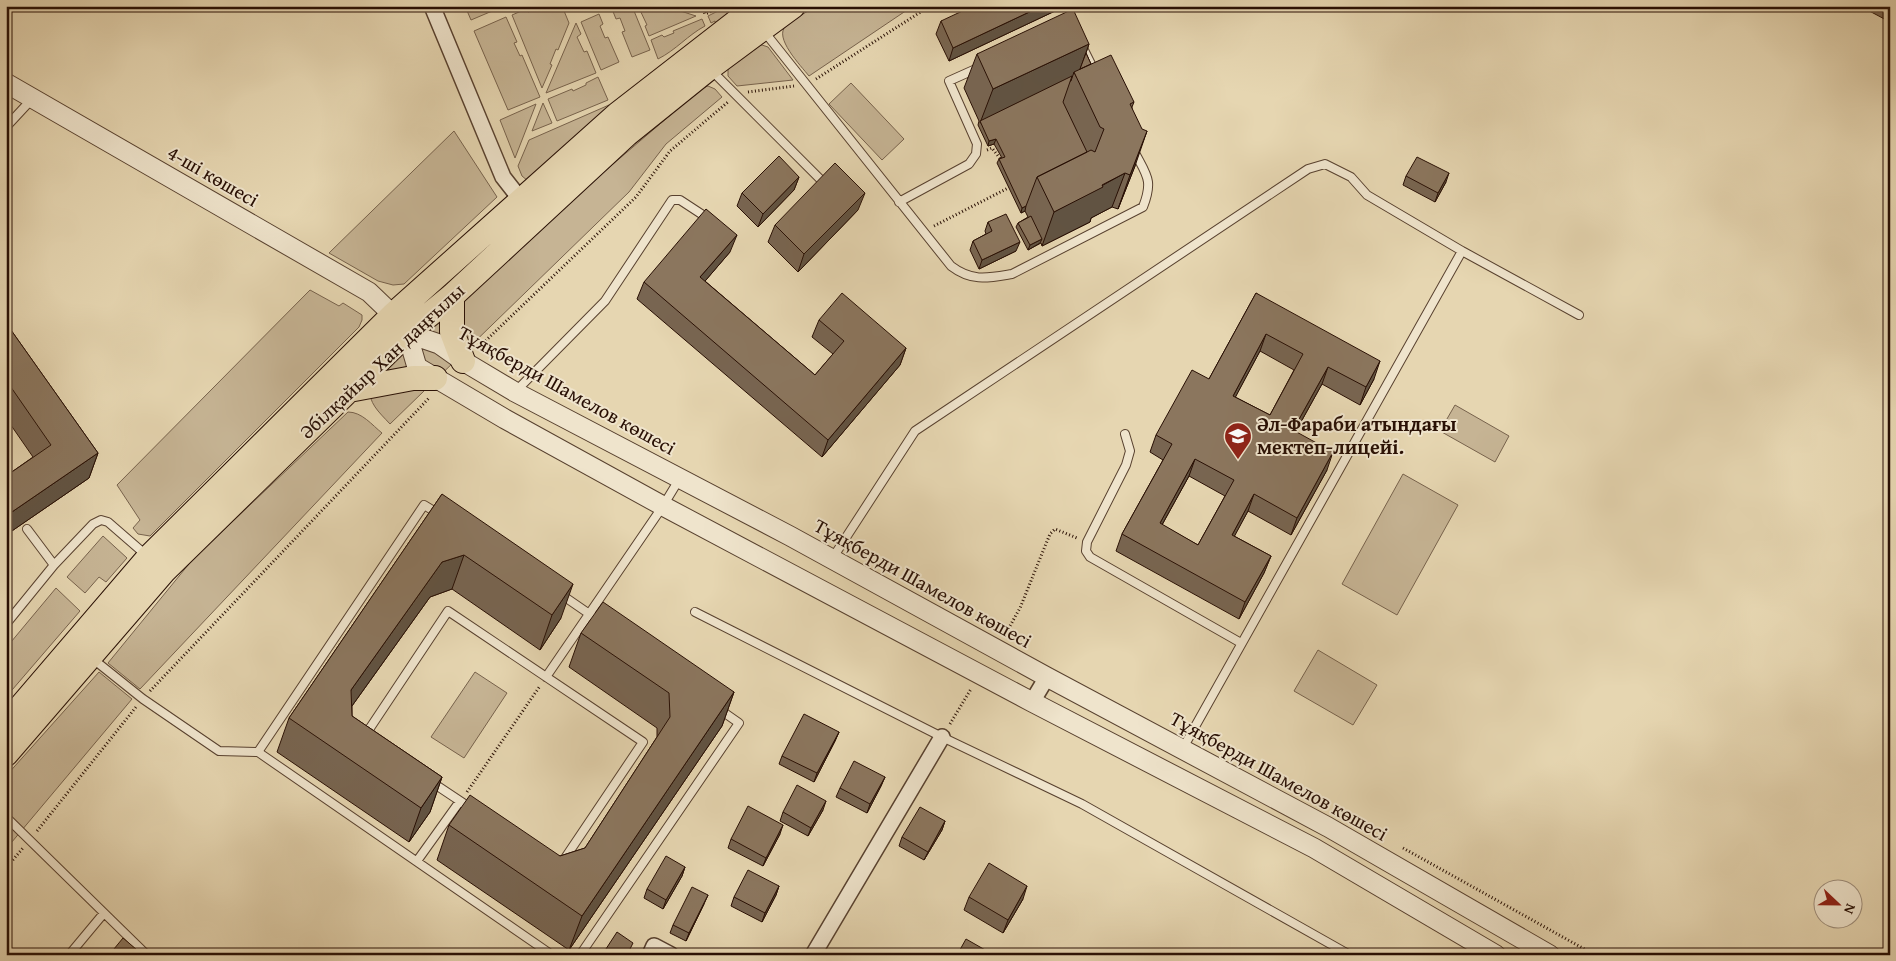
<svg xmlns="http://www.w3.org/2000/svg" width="1896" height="961" viewBox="0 0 1896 961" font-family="'Gentium Book Plus',serif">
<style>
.green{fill:#c6b494;stroke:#77624c}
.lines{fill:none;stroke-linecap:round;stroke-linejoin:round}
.service-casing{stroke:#58412f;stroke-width:10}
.minor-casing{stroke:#58412f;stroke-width:18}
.tertiary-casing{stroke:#58412f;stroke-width:21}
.primary-casing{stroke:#280f04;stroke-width:26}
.path{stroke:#280f04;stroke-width:3;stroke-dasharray:1 2.5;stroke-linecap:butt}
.service{stroke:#efe4cc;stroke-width:8}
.minor{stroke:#efe4cc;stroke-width:15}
.tertiary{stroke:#efe4cc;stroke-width:19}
.primary{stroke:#e6d6b1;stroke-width:24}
.wall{fill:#786551;stroke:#280f04;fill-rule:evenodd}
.shaded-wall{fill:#615342;stroke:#280f04}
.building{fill:#8b765e;stroke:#280f04;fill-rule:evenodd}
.labels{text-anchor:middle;stroke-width:4;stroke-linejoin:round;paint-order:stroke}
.street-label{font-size:20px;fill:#280f04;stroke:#efe4cc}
.poi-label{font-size:20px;font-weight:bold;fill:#280f04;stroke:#efe4cc;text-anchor:start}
</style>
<rect width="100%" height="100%" fill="#e6d6b1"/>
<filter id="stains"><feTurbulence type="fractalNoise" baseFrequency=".004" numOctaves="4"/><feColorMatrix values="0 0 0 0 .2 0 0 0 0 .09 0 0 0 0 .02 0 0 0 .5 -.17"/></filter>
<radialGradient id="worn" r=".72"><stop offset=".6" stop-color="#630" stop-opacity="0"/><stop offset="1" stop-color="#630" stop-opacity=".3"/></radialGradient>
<path class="green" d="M465,6H504L471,20Z
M540,6H562L569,23L558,50L556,49L550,64L552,65L542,88L512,15L526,9L528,12Z
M619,6H632L650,50L632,57L622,32L625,31L620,18L616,19L612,9Z
M637,6H665L696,16L649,36L645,26L647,25L639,8Z
M728,6H752L716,26L715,21L711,23L708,16Z
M816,6H913L809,76C801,66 773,37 786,26C795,18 807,12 816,6Z
M599,14L603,24L600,26L605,38L608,37L619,62L601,70L581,22Z
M506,17L517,42L514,43L520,56L522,55L540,97L508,110L474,31Z
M702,19L705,26C688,35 676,50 658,59L651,40L662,35L664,37L674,33L673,31Z
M576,23L581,34L577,37L584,52L587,51L596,73L546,93Z
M762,45L768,47L793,80L737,86L728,76V69L756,46Z
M598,77L608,100L557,121L548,99L572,89L573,91L586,85V83Z
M851,83L904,139L882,160L829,104Z
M708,86L715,89L722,97L666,144L629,192L390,424C378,411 369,404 369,386L509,253L702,88Z
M543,103L552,123L532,131Z
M536,104L515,158L500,120Z
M609,105L613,113L528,181L522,176L518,166L529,140Z
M454,131L497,197L404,284L393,285L378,281L329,253Z
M310,290L339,306L343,303L362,315V320L359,327L150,536L138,534L133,528L140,520L117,485Z
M1455,405L1509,436L1495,462L1440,431Z
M348,412C362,412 372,425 382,433L140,689L108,663L193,559Z
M1403,474L1458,505L1397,615L1342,584Z
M103,536L127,558L106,582L99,577L85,593L67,577Z
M56,588L80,611L6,697V648Z
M1318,650L1377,685L1353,725L1294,691Z
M99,672L132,699L6,849V776Z
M475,672L507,693L464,758L431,737Z"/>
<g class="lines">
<g class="service-casing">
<path id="service" d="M763,30L951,266C972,282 988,278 1012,274L1143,207C1154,179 1146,175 1133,149
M1081,44L1095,72
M712,71L821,180
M6,127L32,99
M899,202L969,164L976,154L977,144L949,81L978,68
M515,392L605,301L672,200H680L709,219
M1125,434L1130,451L1126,465L1087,542L1086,551L1090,557L1241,643
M439,514L424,505L258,752L552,955
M27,529L54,565
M832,559L915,431L1308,169L1325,164L1351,177L1367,195L1462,251L1579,315
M559,593L601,622
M448,611L643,742L559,867L364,737Z
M695,612L942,737L1082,804L1350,955
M6,624L54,565L93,524L101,520L108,522L146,555
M98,663L143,699L219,751L258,752
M546,677L663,506L680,478
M1183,748L1462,251
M6,817L147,955
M417,861L460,801
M69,955L104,913
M580,955L739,723L719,709"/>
</g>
<g class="minor-casing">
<path id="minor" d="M432,6L503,177L521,200
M1032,702L1047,677
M650,955L654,946L671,955
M813,955L942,737"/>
</g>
<g class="tertiary-casing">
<path id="tertiary" d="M6,83L369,292L393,315
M407,333L439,344L463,361L515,392L790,536L1047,677L1328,827L1550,955
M407,333L417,367L505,419L663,506L1032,702L1314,848L1496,955"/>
</g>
<g class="primary-casing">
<path id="primary" d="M452,296V332L463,361
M349,390L413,378H435
M6,724L149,557L393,315L618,114L757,6
M6,754L164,571L407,333L452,296L627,134L709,68L793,6"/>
</g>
<path class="path" d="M702,6L705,14L722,7
M816,79L930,6
M748,92L794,86
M987,150L992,148L1002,161
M934,226L1012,186
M478,348L636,197L670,151L728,102
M1005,635L1020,608L1050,534L1055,529L1077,538
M150,691L430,397
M950,724L971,689
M467,792L540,686
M37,831L136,707
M1403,848L1595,955
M6,868L23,848"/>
<use href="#service" class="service"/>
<use href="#minor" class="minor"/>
<use href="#tertiary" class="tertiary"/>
<use href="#primary" class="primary"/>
</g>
<path class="wall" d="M1860,6H1890V22Z
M1055,11L949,61L936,34L941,21Z
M1089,44L1086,53L1091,64L1134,102L1132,107L1135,166L1118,209L1112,207L1091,218L1090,222L1042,246L1041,243L1028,250L1016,227L1018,223L1028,217L1025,211L1021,213L997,163L999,159L1002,158L994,144L988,146L978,125L979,121L964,88L977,54Z
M1406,176L1446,182L1435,202L1403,185Z
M799,177L794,190L758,227L737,206L742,193Z
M858,210L798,272L768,242L775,225Z
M988,222L1016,251L979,269L970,250L973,241L986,234L985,231Z
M730,252L705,281L815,375L833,354L812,337L819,320L906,348L900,365L822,457L637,299L644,282Z
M1256,293L1374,379L1360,405L1322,384L1296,431L1327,470L1291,535L1248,511L1234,536L1271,556L1264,573L1239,619L1116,551L1122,534L1163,460L1150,452L1156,435L1209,379ZM1260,351L1294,370L1270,415L1235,397ZM1189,476L1225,496L1198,545L1162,525Z
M6,323L98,453L89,478L6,535V476L33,457L6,418Z
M442,494L561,618L540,650L452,589L430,597L352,706V716L442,777L430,812L409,842L277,752L289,718Z
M581,633L734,692L722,726L569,950L437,860L449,825L560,856L585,848L657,737V728L569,667Z
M839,732L835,741L814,782L779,764L782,756Z
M885,777L881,786L867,813L836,797L840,788Z
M823,810L808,836L780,821L783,812Z
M945,821L942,830L924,860L899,846L902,837Z
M780,834L763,866L728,848L731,839Z
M685,867L682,876L663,909L644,898L647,889Z
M779,886L776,895L762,922L731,906L734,897Z
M969,897L1023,899L1003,933L964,910Z
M704,904L686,941L670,933L673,925Z"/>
<path class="shaded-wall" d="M1042,6H1057L1055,11L949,61L953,48Z
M1089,44L1077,78L1074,72L1071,81L980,123L993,89Z
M1147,131L1135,166L1118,209L1130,175Z
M996,139L994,144L988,146L989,141Z
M1125,173L1112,207L1091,218L1090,222L1042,246L1054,212Z
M1449,173L1446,182L1435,202L1438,193Z
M799,177L794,190L758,227L763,214Z
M865,193L858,210L798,272L804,254Z
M1026,206L1025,211L1021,213L1022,208Z
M737,235L730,252L694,294L700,277Z
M1042,239L1040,243L1028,250L1030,245Z
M1020,242L1016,251L979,269L982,260Z
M1266,334L1260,351L1227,413L1233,396Z
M906,348L900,365L822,457L828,440Z
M1380,361L1374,379L1360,405L1366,387Z
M1328,367L1322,384L1287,447L1293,430Z
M1333,452L1327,470L1291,535L1297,518Z
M98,453L89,478L6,535V516Z
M1195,459L1189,476L1153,541L1160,523Z
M1254,494L1248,511L1226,552L1232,535Z
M464,555L452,589L430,597L339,724L351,690L442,562Z
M1271,556L1264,573L1239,619L1245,602Z
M573,584L561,618L540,650L552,615Z
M734,692L722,726L569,950L582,916Z
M839,732L835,741L814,782L817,773Z
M442,777L430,812L409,842L421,808Z
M885,777L881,786L867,813L870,804Z
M826,801L823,810L808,836L811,828Z
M945,821L942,830L924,860L928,852Z
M783,825L780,834L763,866L766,858Z
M685,867L682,876L663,909L666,900Z
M779,886L776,895L762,922L765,913Z
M1027,886L1023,899L1003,933L1008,920Z
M708,895L704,904L686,941L689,933Z"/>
<path class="building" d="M973,6H1042L953,48L941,21Z
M1073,9L1089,44L993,89L977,54Z
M1086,53L1091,64L1080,69Z
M1111,55L1134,102L1130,104L1142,129L1147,131L1130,175L1125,173L1102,185L1103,187L1054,212L1037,177L1091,150L1095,152L1104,129L1100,127L1074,72Z
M1072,76L1063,102L1087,152L1037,177L1026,206L1022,208L999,159L1005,157L996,139L989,141L980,121Z
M779,156L799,177L763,214L742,193Z
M1417,157L1449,173L1438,193L1406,176Z
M835,163L865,193L804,254L775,225Z
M706,209L737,235L700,277L815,375L844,341L819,320L842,293L906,348L828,440L644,282Z
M1006,214L1020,242L982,260L973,241L992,231L988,222Z
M1031,216L1042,239L1030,245L1018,223Z
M1256,293L1380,361L1366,387L1328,367L1293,430L1333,452L1297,518L1254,494L1232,535L1271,556L1245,602L1122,534L1172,444L1156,435L1192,370L1209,379ZM1266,334L1303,354L1270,415L1233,396ZM1195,459L1234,480L1198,545L1160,523Z
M6,323L98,453L6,516V476L51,445L6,380Z
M442,494L573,584L552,615L464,555L442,562L351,690L352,716L442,777L421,808L289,718Z
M603,602L734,692L582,916L449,825L470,795L560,856L585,848L670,717L669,693L581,633Z
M804,714L839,732L817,773L782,756Z
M854,761L885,777L870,804L840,788Z
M797,785L826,801L811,828L783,812Z
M748,806L783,825L766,858L731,839Z
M920,807L945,821L928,852L902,837Z
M666,856L685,867L666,900L647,889Z
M989,863L1027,886L1008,920L969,897Z
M748,870L779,886L765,913L734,897Z
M692,887L708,895L689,933L673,925Z
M617,932L633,943L630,949L636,953L635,955H602Z
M123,938L143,955H109Z
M966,939L987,951L984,955H957Z"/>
<defs>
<g id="school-pin" transform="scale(1.4375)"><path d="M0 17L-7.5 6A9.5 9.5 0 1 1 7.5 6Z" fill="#8f2418" stroke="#efe4cc"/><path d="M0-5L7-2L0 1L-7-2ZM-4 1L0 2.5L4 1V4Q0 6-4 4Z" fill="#fff"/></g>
</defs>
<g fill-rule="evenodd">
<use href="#school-pin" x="1238" y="436"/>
</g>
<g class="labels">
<g class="street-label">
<text transform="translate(213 176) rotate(30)" y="7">4-ші көшесі</text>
<text transform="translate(382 361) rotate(-43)" y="7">Әбілқайыр Хан даңғылы</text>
<text transform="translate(567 390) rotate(29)" y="7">Тұяқберди Шамелов көшесі</text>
<text transform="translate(923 583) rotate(29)" y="7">Тұяқберди Шамелов көшесі</text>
<text transform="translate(1279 776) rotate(29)" y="7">Тұяқберди Шамелов көшесі</text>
</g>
<g class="poi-label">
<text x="1257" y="431">Әл-Фараби атындағы<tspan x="1257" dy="23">мектеп-лицейі.</tspan></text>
</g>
</g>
<rect width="1896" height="961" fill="none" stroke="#e6d6b1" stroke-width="25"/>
<rect x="8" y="8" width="1881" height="946" fill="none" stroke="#280f04" stroke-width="2.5"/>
<rect x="12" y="12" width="1871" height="936" fill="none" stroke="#280f04"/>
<g transform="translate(1838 904) rotate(112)"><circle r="24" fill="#efe4cc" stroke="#9f8f7c"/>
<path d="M0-4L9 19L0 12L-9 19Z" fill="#8f2418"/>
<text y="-8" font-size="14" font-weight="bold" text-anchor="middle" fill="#280f04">N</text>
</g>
<rect width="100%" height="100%" filter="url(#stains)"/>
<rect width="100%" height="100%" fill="url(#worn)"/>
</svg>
